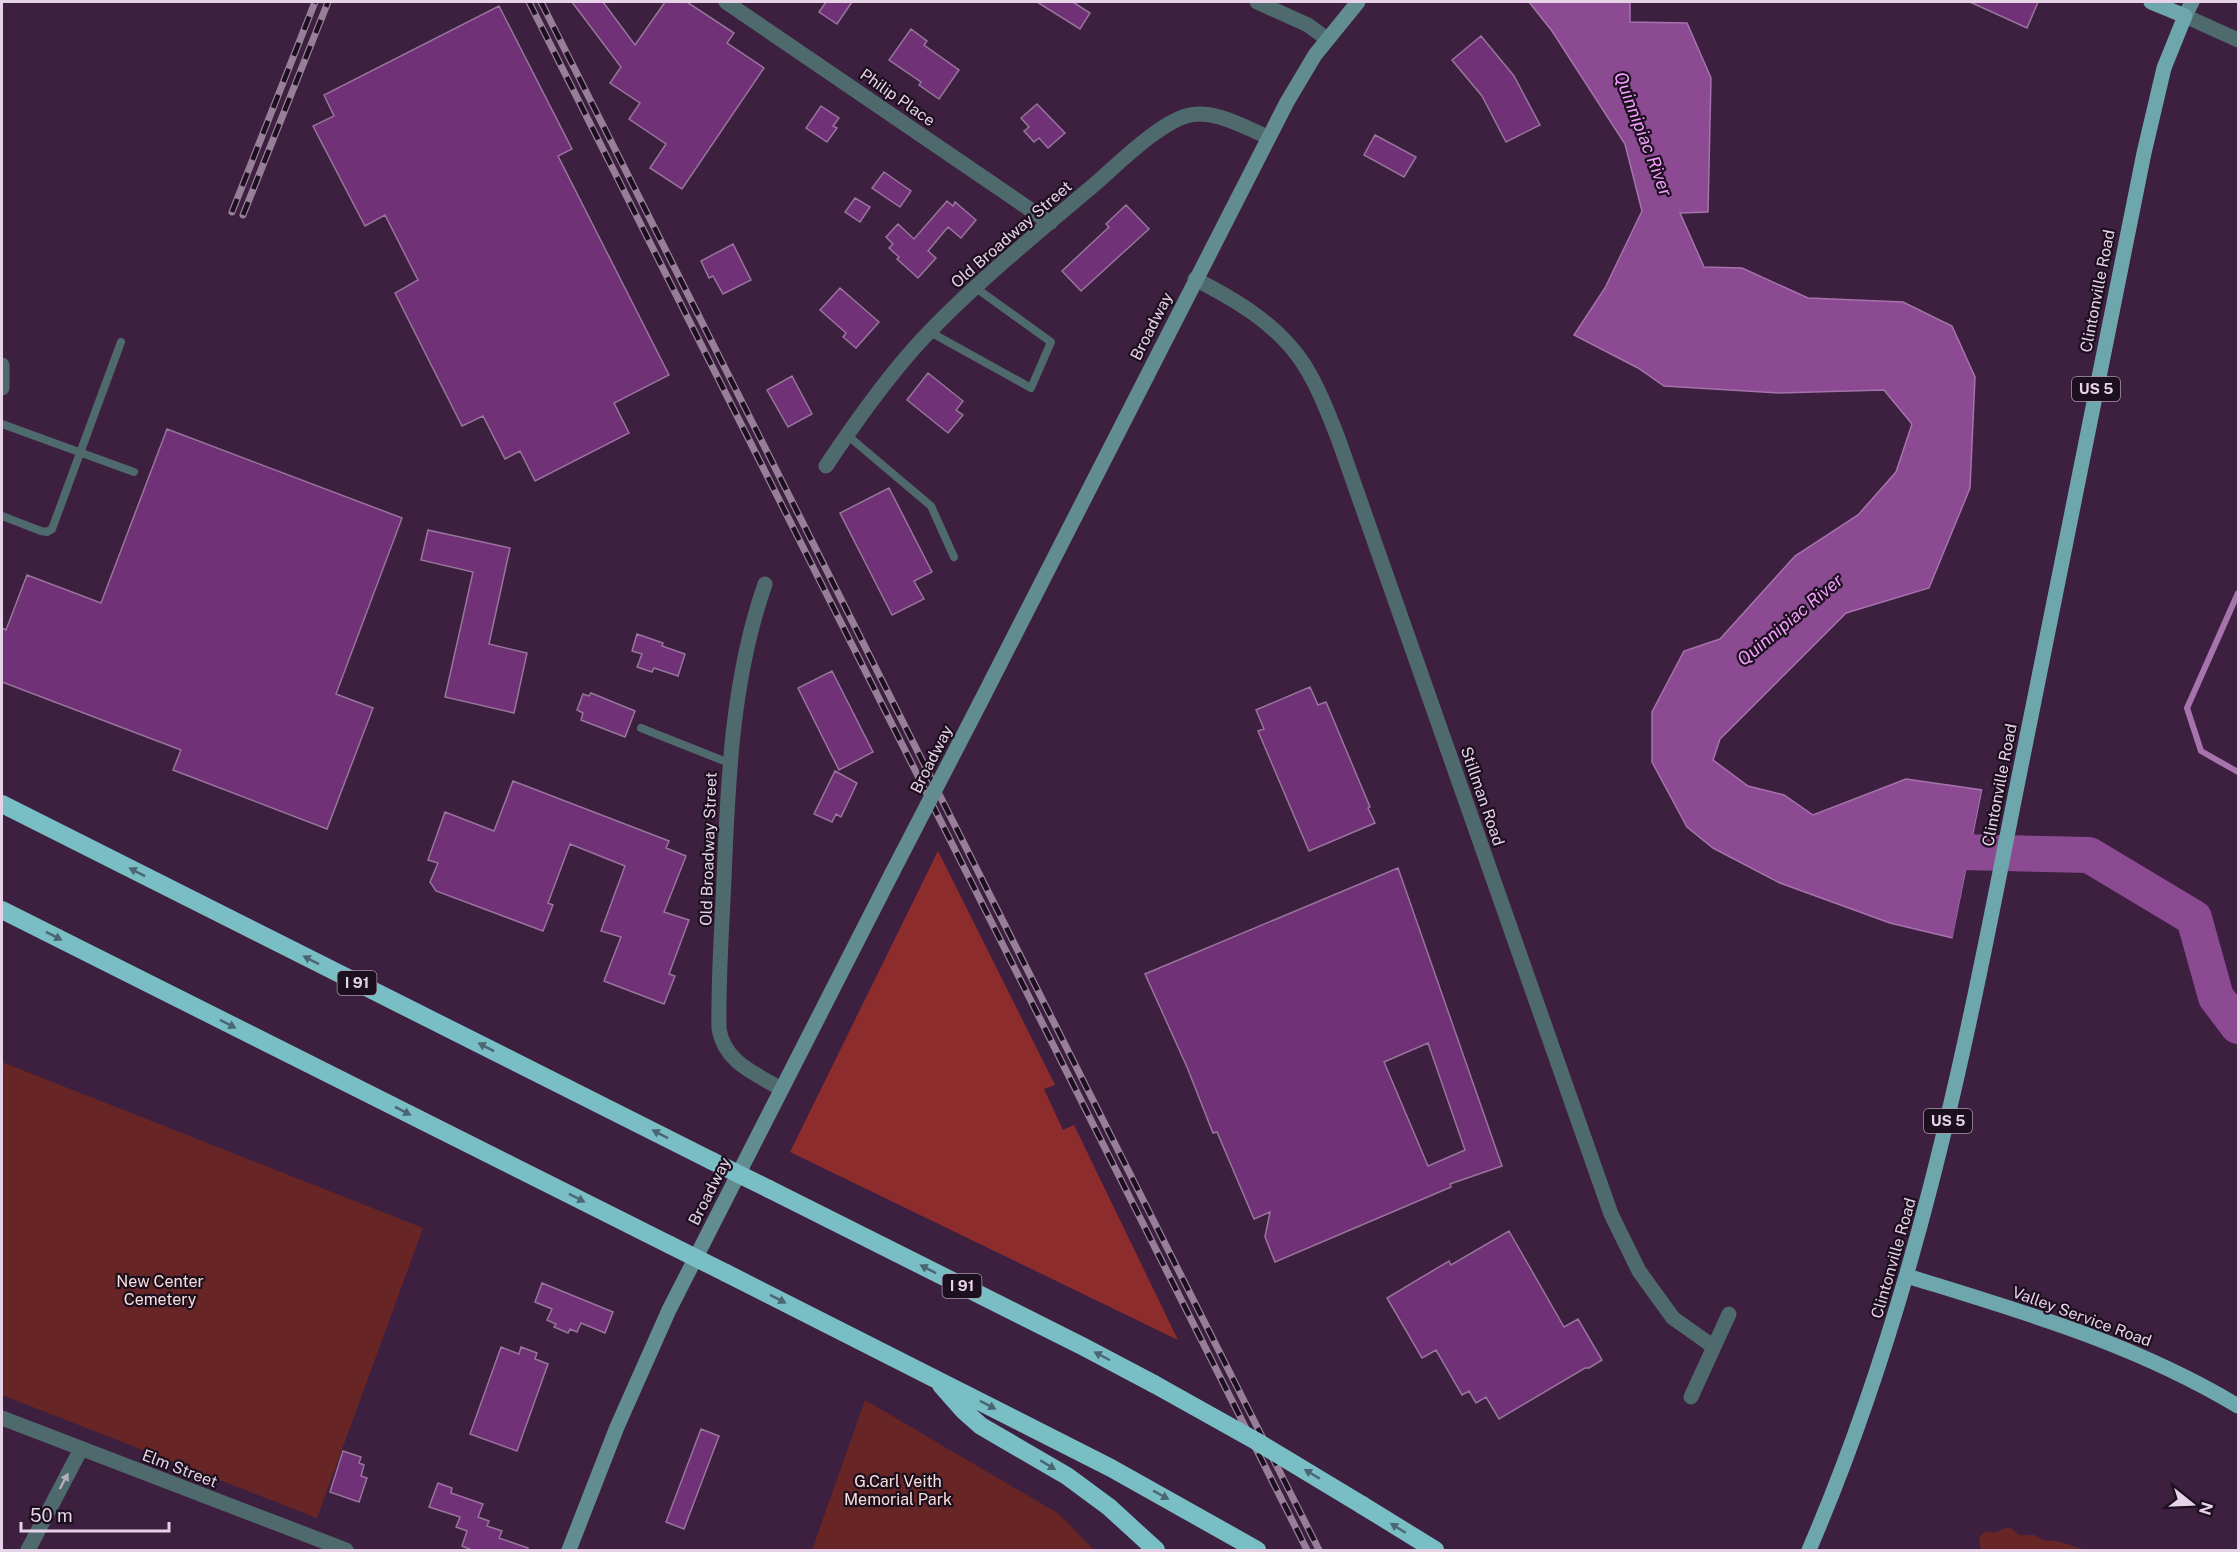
<svg xmlns="http://www.w3.org/2000/svg" width="2240" height="1552" viewBox="0 0 2240 1552" font-family="'Public Sans',sans-serif">
<style>
.green{fill:#672625}
.forest{fill:#8c2c2d}
.water{fill:#8b4a92;stroke:#a673ac;stroke-width:1.5}
.pier{fill:#3d1f40}
.lines{fill:none;stroke-linecap:round;stroke-linejoin:round}
.stream{stroke:#a673ac;stroke-width:6}
.river{stroke:#8b4a92;stroke-width:36}
.building{fill:#703177;stroke:#98759c;stroke-width:1.5;fill-rule:evenodd}
.service{stroke:#4f6a6c;stroke-width:8}
.minor{stroke:#4f6a6c;stroke-width:15}
.tertiary{stroke:#4f6a6c;stroke-width:15}
.secondary{stroke:#618c90;stroke-width:15}
.primary{stroke:#6da6ac;stroke-width:15}
.motorway{stroke:#79bec5;stroke-width:18}
.rail-casing{stroke:#987f99;stroke-width:7}
.rail{stroke:#1c0f1e;stroke-width:4.5;stroke-dasharray:14;stroke-linecap:butt}
.secondary-bridge{stroke:#618c90;stroke-width:15}
.motorway-bridge{stroke:#79bec5;stroke-width:18}
.oneway{fill:#4a6672}
.oneway2{fill:#b1aebc}
.labels{text-anchor:middle;stroke-width:4.5;stroke-linejoin:round;paint-order:stroke}
.shield{fill:#1c0f1e;stroke:#a998ab;stroke-width:1.5}
.shield-label{font-size:15px;font-weight:bold;fill:#e6d3e7}
.street-label{font-size:16px;fill:#e6d3e7;stroke:#1c0f1e}
.park-label{font-size:16px;fill:#f9ddda;stroke:#1c0f1e}
.water-label{font-size:18px;font-style:italic;fill:#f69eff;stroke:#1c0f1e}
</style>
<rect width="100%" height="100%" fill="#3d1f40"/>
<path class="green" d="M2,1062L423,1228L317,1518L2,1395Z
M865,1400L1059,1514L1094,1550H812Z
M2005,1528H2011L2019,1535H2034L2046,1541H2057L2086,1550H1981L1979,1537L1986,1531L1993,1533Z"/>
<path class="forest" d="M938,851L1055,1085L1044,1089L1063,1130L1074,1125L1178,1340L790,1152Z"/>
<path class="water" d="M1529,2H1630V22L1687,23L1711,78L1708,212L1680,213L1704,267L1742,268L1808,298L1903,302L1952,326L1975,377L1970,488L1929,588L1846,613L1720,739L1713,760L1748,786L1784,795L1813,815L1906,779L1982,790L1953,938L1890,923L1780,883L1713,848L1687,827L1652,762V712L1684,651L1720,639L1795,556L1858,515L1896,472L1912,424L1884,390L1779,393L1664,386L1638,368L1574,335L1605,288L1642,211L1625,144L1552,31Z"/>
<path class="pier" d="M1983,787L1985,791L1955,939L1952,941Z"/>
<g class="lines">
<path class="stream" d="M2238,593L2187,708L2201,751L2238,772"/>
<path class="river" d="M1920,851L2089,855L2194,918L2216,997L2238,1026"/>
</g>
<path class="building" d="M572,2H603L635,45L665,2H687L734,33L727,43L764,68L682,189L650,168L666,144L629,119L640,103L610,83L621,67Z
M826,2H852L837,24L819,12Z
M1037,2H1073L1090,13L1080,29Z
M1970,2H2038L2027,28Z
M499,6L572,149L558,156L669,375L614,403L629,433L535,481L520,451L505,459L483,416L462,426L395,293L418,280L385,215L365,226L313,126L334,116L324,95Z
M911,29L927,41L924,45L959,70L939,99L919,85L921,82L889,60Z
M1481,36L1514,76L1540,125L1506,142L1482,96L1452,60Z
M1037,104L1065,133L1048,148L1039,138L1034,142L1024,131L1029,127L1021,118Z
M821,106L839,118L833,126L837,128L827,142L806,128Z
M1375,135L1416,157L1404,177L1364,155Z
M884,172L911,191L900,207L872,188Z
M855,198L870,207L860,222L845,212Z
M947,201L953,206L955,202L976,220L961,238L948,227L928,251L936,258L918,278L897,259L899,257L889,248L893,244L886,237L898,224L914,239Z
M1126,205L1149,229L1081,291L1062,271L1109,227L1106,224Z
M733,244L751,280L723,294L713,276L709,278L701,261Z
M840,288L879,322L856,348L843,337L846,333L820,310Z
M928,373L963,401L956,410L963,415L948,433L907,400Z
M792,376L812,414L788,427L767,390Z
M167,429L402,518L336,694L373,708L327,829L173,770L181,750L2,682V628L6,630L27,575L101,603Z
M889,488L932,572L914,581L924,599L892,615L840,513Z
M428,530L510,548L489,644L527,653L514,713L445,697L473,572L421,560Z
M637,634L663,643L662,646L685,654L678,676L654,668L652,672L637,667L642,654L632,651Z
M832,671L873,752L839,770L798,688Z
M1310,687L1318,705L1326,702L1370,807L1368,808L1375,823L1309,851L1258,731L1264,729L1256,710Z
M591,693L635,711L625,737L581,720L583,713L577,710L583,694L589,696Z
M835,771L857,783L841,817L836,814L832,822L814,814Z
M513,781L669,841L666,848L686,856L664,912L689,920L669,974L675,976L664,1004L604,981L621,937L601,931L625,866L570,844L548,903L553,905L543,931L436,891L430,882L438,863L428,860L445,812L494,831Z
M1398,868L1502,1166L1450,1184L1451,1187L1275,1262L1265,1237L1270,1212L1254,1219L1217,1132L1213,1133L1187,1067L1145,974ZM1428,1043L1465,1150L1428,1166L1384,1062Z
M1509,1231L1564,1327L1578,1319L1602,1360L1589,1368H1585L1499,1419L1486,1397L1476,1403L1469,1391L1462,1395L1436,1350L1422,1358L1387,1298L1449,1261L1451,1265Z
M542,1283L613,1312L605,1333L581,1323L577,1332L570,1329L568,1333L554,1327L556,1324L547,1320L552,1309L535,1302Z
M501,1347L519,1354L521,1347L537,1353L535,1359L548,1364L517,1451L470,1434Z
M701,1429L719,1436L684,1529L666,1522Z
M343,1451L361,1457L359,1463L364,1465L361,1476L367,1478L359,1502L330,1492Z
M438,1483L452,1488L451,1493L483,1504L478,1517L489,1521L487,1526L502,1531L499,1538L528,1548L527,1551H474L462,1546L467,1531L456,1527L460,1517L429,1507Z"/>
<g class="lines">
<path class="service" d="M930,332L1031,388L1051,342L976,288
M2,424L134,472
M847,435L931,506L954,557
M2,516L41,531L47,532L52,529L121,342
M641,728L729,763"/>
<path class="minor" d="M726,2L1050,223
M1257,2L1308,25L1327,39
M2185,16L2238,40
M1195,279C1236,300 1277,324 1303,363C1318,386 1328,413 1338,438L1611,1214L1639,1271L1673,1318L1714,1347
M2,365V388
M826,466C854,424 882,384 916,346C969,288 1035,235 1095,184C1118,164 1157,125 1186,116C1213,108 1244,127 1268,137
M765,584C732,679 728,778 724,878C722,928 718,979 719,1029C725,1063 755,1073 781,1089
M1691,1397L1729,1314
M28,1550L81,1449"/>
<path class="tertiary" d="M2,1418L346,1550"/>
<path class="secondary" d="M2185,16L2192,2
M980,703L1287,102L1315,55L1358,2
M569,1550L617,1427L669,1310L892,873"/>
<path class="primary" d="M1907,1276C2023,1312 2133,1343 2238,1406
M1809,1550C1913,1309 1963,1062 2013,806C2057,588 2099,370 2144,153L2164,68L2185,16L2151,2"/>
<path class="motorway" d="M2,804L712,1161
M2,910L670,1245
M769,1189L1084,1347L1154,1384
M726,1273L1111,1468L1257,1550
M941,1385L964,1411L981,1426L1067,1476L1109,1507L1156,1550
M1362,1505L1435,1550"/>
<g class="rail-casing">
<path id="rail" d="M529,2L1307,1550
M541,2L1319,1550
M232,212L315,2
M243,215L328,2"/>
</g>
<use href="#rail" class="rail"/>
<path class="secondary-bridge" d="M892,873L980,703"/>
<path class="motorway-bridge" d="M712,1161L769,1189
M670,1245L726,1273
M1154,1384L1256,1441L1362,1505"/>
</g>
<defs><path id="oneway-solid" d="M-6-.8H1V-3.2L6.5 0L1 3.2V.8H-6Z" transform="scale(1.5)"/></defs>
<g class="oneway">
<use href="#oneway-solid" transform="translate(137 872) rotate(-153)"/>
<use href="#oneway-solid" transform="translate(54 936) rotate(27)"/>
<use href="#oneway-solid" transform="translate(311 960) rotate(-153)"/>
<use href="#oneway-solid" transform="translate(228 1024) rotate(27)"/>
<use href="#oneway-solid" transform="translate(486 1047) rotate(-153)"/>
<use href="#oneway-solid" transform="translate(403 1111) rotate(27)"/>
<use href="#oneway-solid" transform="translate(660 1134) rotate(-153)"/>
<use href="#oneway-solid" transform="translate(577 1198) rotate(27)"/>
<use href="#oneway-solid" transform="translate(928 1269) rotate(-153)"/>
<use href="#oneway-solid" transform="translate(778 1299) rotate(27)"/>
<use href="#oneway-solid" transform="translate(1102 1356) rotate(-152)"/>
<use href="#oneway-solid" transform="translate(988 1405) rotate(27)"/>
<use href="#oneway-solid" transform="translate(1048 1465) rotate(31)"/>
<use href="#oneway-solid" transform="translate(1312 1474) rotate(-149)"/>
<use href="#oneway-solid" transform="translate(1161 1495) rotate(29)"/>
<use href="#oneway-solid" transform="translate(1398 1528) rotate(-148)"/>
</g>
<use class="oneway2" href="#oneway-solid" transform="translate(64 1481) rotate(-62)"/>
<g class="labels">
<g class="shield">
<rect x="2072" y="377" width="48" height="24" rx="4.5"/>
<rect x="337.5" y="971" width="39" height="24" rx="4.5"/>
<rect x="1924" y="1109" width="48" height="24" rx="4.5"/>
<rect x="942.5" y="1274" width="39" height="24" rx="4.5"/>
</g>
<g class="shield-label">
<text x="2096" y="394">US 5</text>
<text x="357" y="988">I 91</text>
<text x="1948" y="1126">US 5</text>
<text x="962" y="1291">I 91</text>
</g>
<g class="street-label">
<text transform="translate(898 97) rotate(35)" y="6">Philip Place</text>
<text transform="translate(1011 234) rotate(-41)" y="6">Old Broadway Street</text>
<text transform="translate(2097 291) rotate(-79)" y="6">Clintonville Road</text>
<text transform="translate(1151 326) rotate(-63)" y="6">Broadway</text>
<text transform="translate(931 759) rotate(-63)" y="6">Broadway</text>
<text transform="translate(1999 785) rotate(-79)" y="6">Clintonville Road</text>
<text transform="translate(1483 796) rotate(71)" y="6">Stillman Road</text>
<text transform="translate(708 849) rotate(-88)" y="6">Old Broadway Street</text>
<text transform="translate(709 1191) rotate(-63)" y="6">Broadway</text>
<text transform="translate(1893 1258) rotate(-74)" y="6">Clintonville Road</text>
<text transform="translate(2082 1316) rotate(20)" y="6">Valley Service Road</text>
<text transform="translate(180 1468) rotate(21)" y="6">Elm Street</text>
</g>
<g class="park-label">
<text x="160" y="1287">New Center<tspan x="160" dy="18">Cemetery</tspan></text>
<text x="898" y="1487">G.Carl Veith<tspan x="898" dy="18">Memorial Park</tspan></text>
</g>
<g class="water-label">
<text transform="translate(1643 134) rotate(69)" y="6">Quinnipiac River</text>
<text transform="translate(1790 620) rotate(-40)" y="6">Quinnipiac River</text>
</g>
</g>
<rect width="2240" height="1552" fill="none" stroke="#e6d3e7" stroke-width="6"/>
<g transform="translate(2192 1504) rotate(108)" stroke="#1c0f1e" stroke-width="4.5" paint-order="stroke">
<path d="M0-4.5L10 22L0 15L-10 22Z" fill="#e6d3e7"/>
<text y="-9" font-size="16" font-weight="bold" text-anchor="middle" fill="#e6d3e7">N</text>
</g>
<path d="M21 1522v9h148v-9" fill="none" stroke="#e6d3e7" stroke-width="3"/>
<text x="30" y="1522" font-size="18" fill="#e6d3e7" stroke="#1c0f1e" stroke-width="4.5" paint-order="stroke">50 m</text>
</svg>
